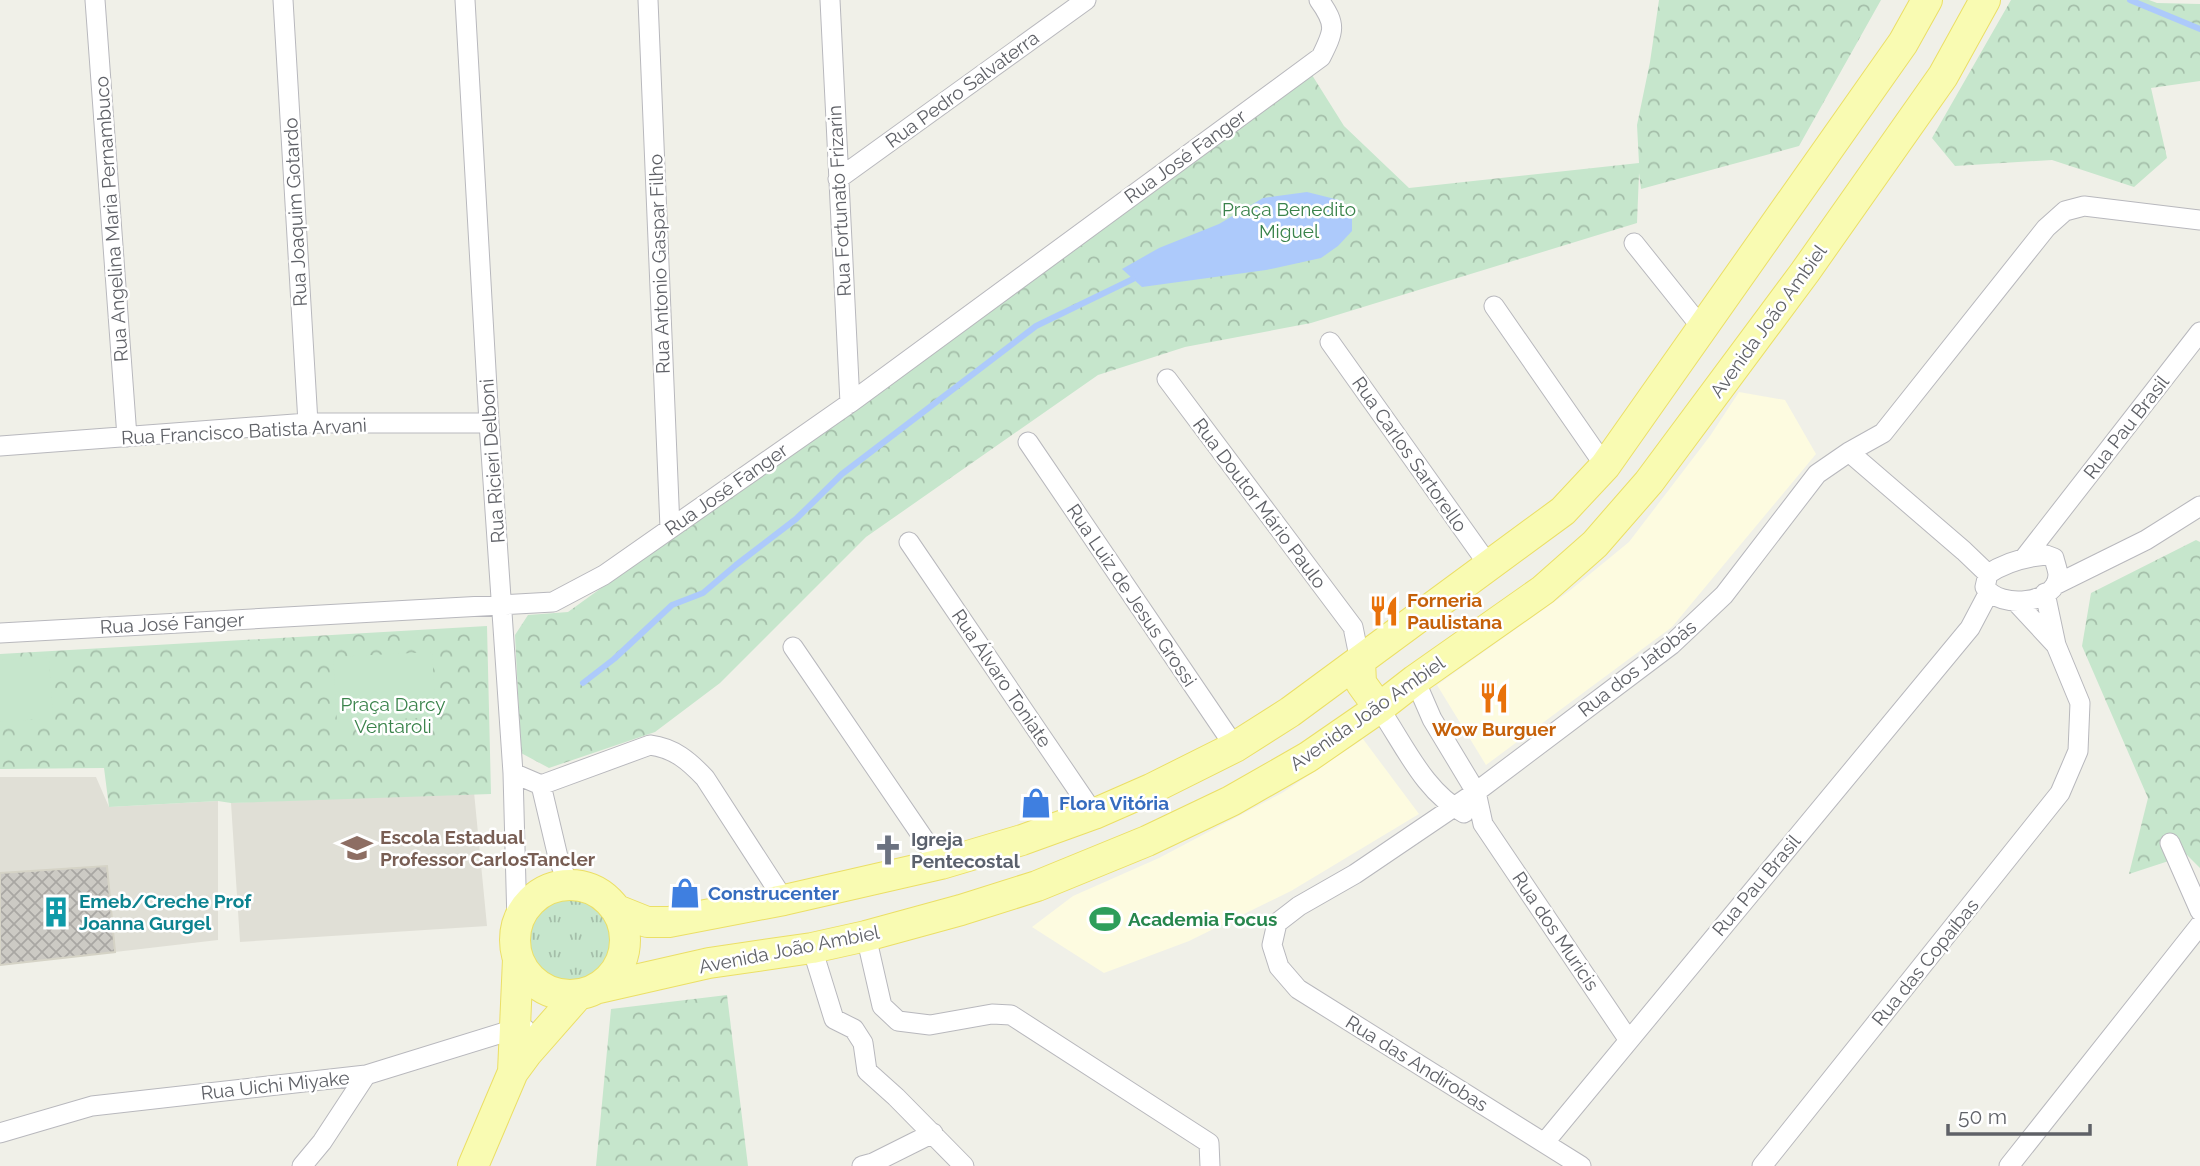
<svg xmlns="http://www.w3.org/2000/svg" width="2200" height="1166" viewBox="0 0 2200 1166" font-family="Raleway,sans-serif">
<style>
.commercial{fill:#fdfbe0}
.education{fill:#e0dfd6}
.grass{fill:url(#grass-tufts)}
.forest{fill:url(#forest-crowns)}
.pitch{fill:#c6e6cc}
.water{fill:#adcafb}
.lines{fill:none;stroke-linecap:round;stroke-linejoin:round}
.stream{stroke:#adcafb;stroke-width:6}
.building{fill:url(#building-cross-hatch);stroke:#d5d3c6;stroke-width:2}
.minor-casing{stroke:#b8b8bd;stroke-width:21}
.primary-casing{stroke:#ebdf66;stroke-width:32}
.minor{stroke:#fff;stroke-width:19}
.primary{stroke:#f9fbb2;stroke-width:30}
.labels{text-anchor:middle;stroke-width:5;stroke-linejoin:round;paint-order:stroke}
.street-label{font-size:19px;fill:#5f6167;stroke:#fff}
.park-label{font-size:19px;fill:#3a834b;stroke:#fff}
.food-label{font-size:19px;font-weight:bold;fill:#c56008;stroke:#fff;text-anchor:start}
.shop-label{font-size:19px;font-weight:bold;fill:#366cbe;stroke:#fff;text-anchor:start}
.education-label{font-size:19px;font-weight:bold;fill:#785e54;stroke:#fff;text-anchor:start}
.worship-label{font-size:19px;font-weight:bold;fill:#5b616d;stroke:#fff;text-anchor:start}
.culture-label{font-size:19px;font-weight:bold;fill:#0d838f;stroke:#fff;text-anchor:start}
.leisure-label{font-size:19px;font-weight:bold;fill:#27864d;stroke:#fff;text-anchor:start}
</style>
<defs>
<pattern id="grass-tufts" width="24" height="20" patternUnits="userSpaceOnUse" patternTransform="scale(1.75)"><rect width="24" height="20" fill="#c6e6cc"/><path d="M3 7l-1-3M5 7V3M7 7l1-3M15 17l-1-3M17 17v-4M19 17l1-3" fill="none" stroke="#a4bea9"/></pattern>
<pattern id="forest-crowns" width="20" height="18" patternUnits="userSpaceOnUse" patternTransform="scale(1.75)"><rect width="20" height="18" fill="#c6e6cc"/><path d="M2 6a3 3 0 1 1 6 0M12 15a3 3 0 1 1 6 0" fill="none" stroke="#a4bea9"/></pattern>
<pattern id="building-cross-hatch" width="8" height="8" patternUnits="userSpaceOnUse" patternTransform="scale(1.75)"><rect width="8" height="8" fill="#cccac4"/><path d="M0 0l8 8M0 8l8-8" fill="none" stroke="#a9a7a3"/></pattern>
</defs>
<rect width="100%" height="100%" fill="#f0f0e8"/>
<path class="commercial" d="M1739,392L1785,400L1816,454L1672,627L1486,765L1437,685L1568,592L1629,542L1710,436Z
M1363,739L1419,814L1291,891L1189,941L1104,973L1032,927L1073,896L1159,858L1282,793Z"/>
<path class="education" d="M0,777H96L109,807L218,801V940L115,952L107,867L0,873Z
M474,792L487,926L240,942L231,803Z"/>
<path class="grass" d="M524 938a44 44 0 1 1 88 0a44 44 0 1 1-88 0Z"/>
<path class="forest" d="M1659,0H1881L1799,146L1641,189L1639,173L1637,223L1311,323L1185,347L1098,375L866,537L720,683L655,732L549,768L521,753L515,635L528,615L568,612L1312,75L1344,126L1409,188L1639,163L1637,125L1650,62Z
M2011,0H2149L2157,3L2200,4V81L2151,88L2167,158L2134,187L2052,160L1955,166L1932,138Z
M2196,540L2200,542V868L2187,855L2129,874L2148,798L2082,646L2091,593Z
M487,626L491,794L231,803L218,801L109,807L104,768L0,769V654Z
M727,995L748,1166H596L611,1009Z"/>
<path class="pitch" d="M432,652L436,717L337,722L333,657Z
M49,657L53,718L0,722V660Z"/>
<path class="water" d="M1307,192L1343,201L1352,218V231L1338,246L1321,258L1266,270L1142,287L1122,269L1159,248L1219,224L1263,198Z"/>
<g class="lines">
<path class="stream" d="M2130,0L2200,29
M583,683L614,659L672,605L703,593L736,565L796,519L842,474L1036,326L1133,279"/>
</g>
<path class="building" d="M107,866L115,952L0,965V873Z"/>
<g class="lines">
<g class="minor-casing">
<path id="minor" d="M95,0L127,437
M283,0L308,423
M465,0L489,423L513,773L517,923
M648,0L670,528
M830,0L850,403
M838,179L1086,0
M1634,243L1702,328
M1494,306L1605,466
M1330,342L1490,567
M1167,379L1353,627L1360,661
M1028,442L1235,747
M0,446L308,423H489
M1849,452L1964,551L1988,574
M909,542L1094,814
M2046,555L2054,558C2055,563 2058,570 2058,575C2057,604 2000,610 1985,587L1988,574C2006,562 2025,557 2046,555Z
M2025,557L2200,332
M2055,585L2146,540L2200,506
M2017,603L2055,644
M0,633L553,602L604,575L850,403L1321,57C1334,31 1337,25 1319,0
M793,647L941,864
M1415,680L1432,719L1476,792L1483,824L1628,1039
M1379,708C1404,744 1424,792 1464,813
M513,773L541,785L650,745C674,748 689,761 705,778L784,900
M541,785L558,857L568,884
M2170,843L2200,911
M866,936L882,1006L898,1021L930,1025L992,1014L1011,1015L1209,1143L1210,1166
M812,948L834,1019L854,1029L863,1043L867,1071L896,1097L964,1166
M0,1133L92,1106L366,1075L515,1029H525
M1545,1142L1970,628L1989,592
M302,1166L322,1142L366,1075
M862,1166L873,1163L933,1133
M1581,1166L1298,989L1279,967L1272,945L1277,923L1299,906L1355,874L1476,792L1671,645L1724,595L1817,474L1849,452L1883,433L2046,228L2065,211L2084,206L2200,220
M1762,1166L2060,793L2078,751L2080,703L2056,645L2045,593
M2009,1166L2200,925"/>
</g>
<g class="primary-casing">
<path id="primary" d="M1360,661L1361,683L1379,708
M515 940a55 55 0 1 1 110 0a55 55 0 1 1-110 0Z
M617,910L647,922H669L784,900L941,864L1022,840L1094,814L1151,789L1235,747L1290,712L1563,511L1605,466L1903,43L1927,0
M595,989L709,963L812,948L866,936L961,910L1037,886L1147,841L1231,801L1308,757L1379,708L1415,680L1543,590L1595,544L1649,482L1805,272L1943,76L1985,0
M513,1072L518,959
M473,1166L513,1072L527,1053L578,995"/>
</g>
<use href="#minor" class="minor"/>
<use href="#primary" class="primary"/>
</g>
<defs>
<g id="restaurant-bare" transform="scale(2.415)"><path d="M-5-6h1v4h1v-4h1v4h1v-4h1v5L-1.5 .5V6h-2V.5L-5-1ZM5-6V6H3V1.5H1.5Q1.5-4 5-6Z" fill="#e8710a" stroke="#fff" stroke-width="2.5" paint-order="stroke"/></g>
<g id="shop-bare" transform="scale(2.415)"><path d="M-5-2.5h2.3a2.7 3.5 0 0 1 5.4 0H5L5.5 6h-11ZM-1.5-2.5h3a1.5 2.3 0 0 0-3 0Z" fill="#3f7fe0" stroke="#fff" stroke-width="2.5" paint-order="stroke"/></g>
<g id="school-bare" transform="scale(2.415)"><path d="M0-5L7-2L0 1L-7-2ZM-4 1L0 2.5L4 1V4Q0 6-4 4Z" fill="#8d6e63" stroke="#fff" stroke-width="2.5" paint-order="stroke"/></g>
<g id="church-bare" transform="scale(2.415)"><path d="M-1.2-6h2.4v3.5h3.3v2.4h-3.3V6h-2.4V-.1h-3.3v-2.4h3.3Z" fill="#6b7280" stroke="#fff" stroke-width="2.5" paint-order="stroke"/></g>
<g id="building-bare" transform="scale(2.415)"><path d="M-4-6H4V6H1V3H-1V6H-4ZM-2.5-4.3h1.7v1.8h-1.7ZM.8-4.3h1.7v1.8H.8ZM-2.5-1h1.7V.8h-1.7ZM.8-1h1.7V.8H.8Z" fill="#0f9aa8" stroke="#fff" stroke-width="2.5" paint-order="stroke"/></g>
<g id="stadium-bare" transform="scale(2.415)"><path d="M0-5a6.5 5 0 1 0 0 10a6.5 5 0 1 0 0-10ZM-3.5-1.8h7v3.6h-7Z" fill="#2e9e5b" stroke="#fff" stroke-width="2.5" paint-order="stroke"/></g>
</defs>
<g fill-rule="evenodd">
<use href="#restaurant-bare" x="1384" y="611"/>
<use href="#restaurant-bare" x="1494" y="698"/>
<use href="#shop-bare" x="1036" y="803"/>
<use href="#school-bare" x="357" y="848"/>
<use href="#church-bare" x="888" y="850"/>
<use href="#shop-bare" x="685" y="893"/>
<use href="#building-bare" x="56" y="912"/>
<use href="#stadium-bare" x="1105" y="919"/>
</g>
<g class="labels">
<g class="street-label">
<text transform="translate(962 89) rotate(-36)" y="7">Rua Pedro Salvaterra</text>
<text transform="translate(1185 156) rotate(-36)" y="7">Rua José Fanger</text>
<text transform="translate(839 201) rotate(-93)" y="7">Rua Fortunato Frizarin</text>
<text transform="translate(295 212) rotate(-93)" y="7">Rua Joaquim Gotardo</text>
<text transform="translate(111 219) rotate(-94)" y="7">Rua Angelina Maria Pernambuco</text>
<text transform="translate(659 264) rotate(-92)" y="7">Rua Antonio Gaspar Filho</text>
<text transform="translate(1768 321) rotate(-54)" y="7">Avenida João Ambiel</text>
<text transform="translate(2126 427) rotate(-52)" y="7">Rua Pau Brasil</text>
<text transform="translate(244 431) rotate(-3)" y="7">Rua Francisco Batista Arvani</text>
<text transform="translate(1410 454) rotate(55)" y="7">Rua Carlos Sartorello</text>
<text transform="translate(492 461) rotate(-94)" y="7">Rua Ricieri Delboni</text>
<text transform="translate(726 489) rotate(-35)" y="7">Rua José Fanger</text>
<text transform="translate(1260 503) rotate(53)" y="7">Rua Doutor Mário Paulo</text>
<text transform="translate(1132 595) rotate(56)" y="7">Rua Luiz de Jesus Grossi</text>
<text transform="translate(172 623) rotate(-3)" y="7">Rua José Fanger</text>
<text transform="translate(1637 668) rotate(-38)" y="7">Rua dos Jatobás</text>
<text transform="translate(1002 678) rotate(56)" y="7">Rua Álvaro Toniate</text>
<text transform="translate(1367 713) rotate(-35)" y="7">Avenida João Ambiel</text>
<text transform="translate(1756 885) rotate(-50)" y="7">Rua Pau Brasil</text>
<text transform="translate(1556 931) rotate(56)" y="7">Rua dos Muricis</text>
<text transform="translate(789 949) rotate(-11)" y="7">Avenida João Ambiel</text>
<text transform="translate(1925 962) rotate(-51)" y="7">Rua das Copaíbas</text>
<text transform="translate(1417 1063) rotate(32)" y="7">Rua das Andirobas</text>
<text transform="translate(275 1085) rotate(-6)" y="7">Rua Uichi Miyake</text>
</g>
<g class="park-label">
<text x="1289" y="216">Praça Benedito<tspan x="1289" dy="22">Miguel</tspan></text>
<text x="393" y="711">Praça Darcy<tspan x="393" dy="22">Ventaroli</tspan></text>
</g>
<g class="food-label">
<text x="1407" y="607">Forneria<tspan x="1407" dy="22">Paulistana</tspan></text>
<text x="1494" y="736" text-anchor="middle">Wow Burguer</text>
</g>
<g class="shop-label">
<text x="1059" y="810">Flora Vitória</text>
<text x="708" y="900">Construcenter</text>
</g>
<g class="education-label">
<text x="380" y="844">Escola Estadual<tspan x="380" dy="22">Professor CarlosTancler</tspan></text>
</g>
<g class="worship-label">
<text x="911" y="846">Igreja<tspan x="911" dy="22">Pentecostal</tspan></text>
</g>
<g class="culture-label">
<text x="79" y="908">Emeb/Creche Prof<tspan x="79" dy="22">Joanna Gurgel</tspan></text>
</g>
<g class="leisure-label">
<text x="1128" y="926">Academia Focus</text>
</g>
</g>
<path d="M1948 1124v10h142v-10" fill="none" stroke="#5f6167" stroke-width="3.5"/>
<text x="1958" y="1124" font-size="21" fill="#5f6167" stroke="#ffffff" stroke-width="5" paint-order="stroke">50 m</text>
</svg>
